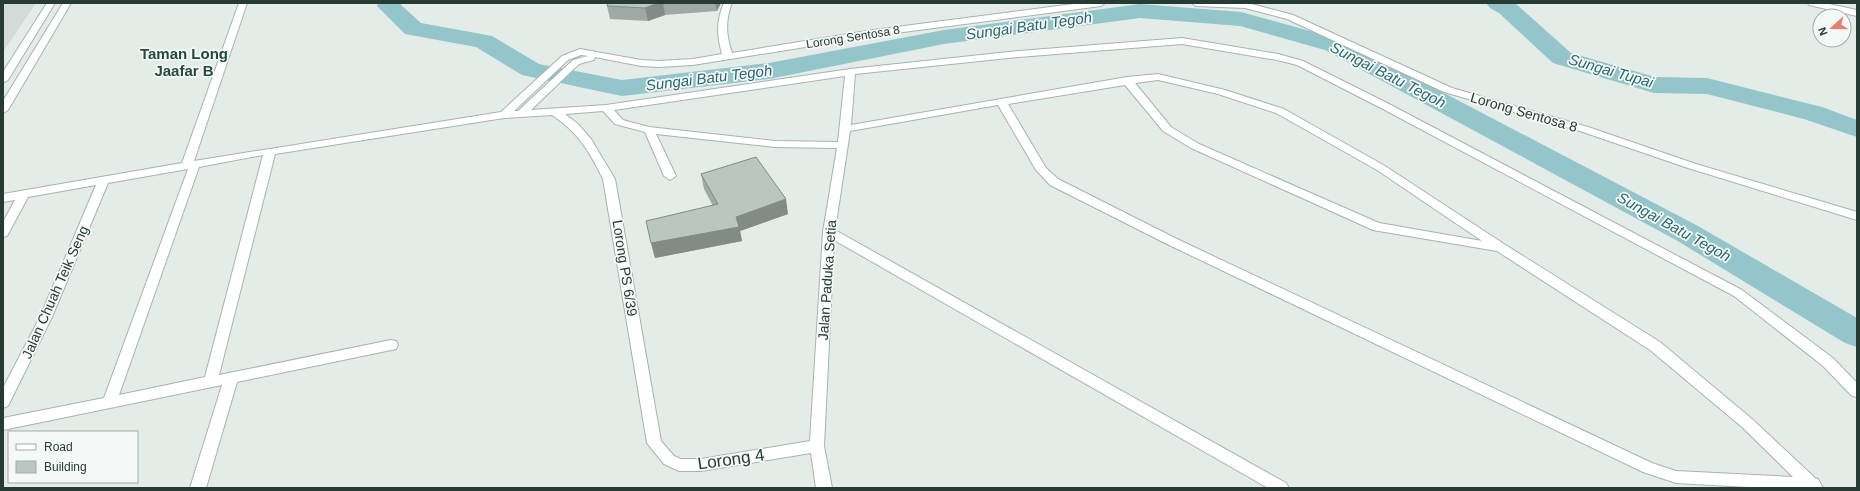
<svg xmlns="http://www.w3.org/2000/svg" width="1860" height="491" viewBox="0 0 1860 491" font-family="Helvetica,sans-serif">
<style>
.built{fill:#d2dbd7}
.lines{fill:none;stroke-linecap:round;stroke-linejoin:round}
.river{fill:#93c5ca;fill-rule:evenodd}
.minor-casing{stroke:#a7b3ae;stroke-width:2}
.minor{fill:#fff;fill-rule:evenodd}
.wall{fill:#a0aaa5}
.shaded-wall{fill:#828b86}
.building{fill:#bac6c0;stroke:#828b86}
.labels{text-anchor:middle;stroke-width:3.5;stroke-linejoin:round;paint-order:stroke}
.far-street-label{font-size:12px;fill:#263b34;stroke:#f4f8f6}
.street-label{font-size:14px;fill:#263b34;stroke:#f4f8f6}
.water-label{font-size:15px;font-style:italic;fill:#276870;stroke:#f4f8f6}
.neighbourhood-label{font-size:15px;font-weight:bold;fill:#244b3f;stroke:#f4f8f6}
.near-street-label{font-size:17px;fill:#263b34;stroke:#f4f8f6}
</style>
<rect width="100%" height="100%" fill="#e4ece8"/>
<path class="built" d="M3,3H36L3,52Z"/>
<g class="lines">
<path class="river" d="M378,3H402L401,5L421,23L492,36L539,64L622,80L769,63L944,30L1140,4L1241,12L1343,40L1698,226L1857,318V347L1845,343L1676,240L1325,50L1240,26L1140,18L944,44L769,79L622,96L522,75L476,47L405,34L377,6Z
M1486,3H1515L1571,53L1655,77L1707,78L1822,107L1857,120V137L1804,119L1707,94L1654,93L1553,63L1499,13L1490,8Z"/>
<g class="minor-casing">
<path id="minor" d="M47,3H55L8,80L3,83V72Z
M63,3H71L8,110L3,113V101Z
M239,3H247L194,161L501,112L562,56L580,49L641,60L659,61L693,59L722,54C717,36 716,21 724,3H732C725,21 726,35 732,53L873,30L1081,3H1105L1101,6L873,36L693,65L659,67L641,66L595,57L594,60L579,64L531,110L606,105L850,69L1019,51L1182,38L1278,54L1303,61L1389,104L1742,290L1833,358L1857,383V397L1852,396L1823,366L1734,296L1381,108L1297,65L1277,60L1182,44L1019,57L855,74L851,125L1127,77L1158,74L1225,90L1284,109L1385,166L1504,244L1660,342L1752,419L1815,478L1818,479L1823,488H1766L1676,483L1643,472L1169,245L1050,185L1036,170L998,105L850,131L835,230L1286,483L1289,488H1268L834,240L824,446L832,488H816L811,453L701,471H679L664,464L647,443L603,179C589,151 579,133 552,115L504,118L275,154L219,375L391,340L396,341L398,345L396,349L391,350L237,382L206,488H190L222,385L3,430V418L104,398L188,169L108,183L52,317L8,406L3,408V388L40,317L96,185L28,197L7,236L3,237V222L15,200L3,202V194L182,163ZM581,55L588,56L573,60L518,111H514L568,60ZM845,76L838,142L775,141L649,127L623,120L614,110ZM1158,80L1218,94L1276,113L1377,170L1482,241L1379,223L1199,144L1171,127L1135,83ZM1125,85L1163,131L1191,148L1373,230L1497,251L1650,350L1742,427L1793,477L1676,471L1652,463L1177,239L1058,179L1046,168L1008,104ZM603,111L615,124L645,132L664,176L670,180L676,176L656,134L775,147L837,148L823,232L810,441L701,459H681L674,456L661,441L615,179L591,139L578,124L565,114ZM263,155L205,377L119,395L199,167Z
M1192,3H1248L1293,15L1452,88L1588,127L1696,164L1857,212V220L1688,168L1580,131L1444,92L1287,19L1245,8L1196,6Z
M1808,3H1824L1857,10V16L1809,5Z"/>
</g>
<use href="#minor" class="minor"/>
</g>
<path class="wall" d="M608,3H721L717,11L665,15L648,21L610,19L607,6Z
M701,174L788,214L740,231L742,241L655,258L651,243L713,206L704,189Z"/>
<path class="shaded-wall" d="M658,3H663L665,15L648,21L645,8Z
M715,3H721L717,11Z
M786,199L788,214L740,231L742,241L655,258L651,243L736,217Z"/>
<path class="building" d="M608,3H658L645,8L607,6Z
M756,157L786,199L736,217L739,227L651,243L646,221L718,204L701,174Z"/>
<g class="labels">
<g class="far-street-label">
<text transform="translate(853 37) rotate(-9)" y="4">Lorong Sentosa 8</text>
</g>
<g class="street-label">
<text transform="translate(1524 112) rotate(16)" y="5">Lorong Sentosa 8</text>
<text transform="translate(625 268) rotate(81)" y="5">Lorong PS 6/39</text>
<text transform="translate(827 280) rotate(-86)" y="5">Jalan Paduka Setia</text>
<text transform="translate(55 292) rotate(-66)" y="5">Jalan Chuah Teik Seng</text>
</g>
<g class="water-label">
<text transform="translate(1029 26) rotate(-8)" y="5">Sungai Batu Tegoh</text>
<text transform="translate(1611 71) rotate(16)" y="5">Sungai Tupai</text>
<text transform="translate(1388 75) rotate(27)" y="5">Sungai Batu Tegoh</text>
<text transform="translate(709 78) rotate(-7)" y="5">Sungai Batu Tegoh</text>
<text transform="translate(1674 227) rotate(29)" y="5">Sungai Batu Tegoh</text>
</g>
<g class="neighbourhood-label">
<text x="184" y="59">Taman Long<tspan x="184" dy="17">Jaafar B</tspan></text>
</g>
<g class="near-street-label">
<text transform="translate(731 459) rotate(-8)" y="6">Lorong 4</text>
</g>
</g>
<rect width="1860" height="491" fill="none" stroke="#263b34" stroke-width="8"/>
<rect x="8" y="431" width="130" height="52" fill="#f4f8f6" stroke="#a2aca8"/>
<rect x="16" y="444" width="20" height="6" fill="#ffffff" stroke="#a2aca8"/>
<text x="44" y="451" font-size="12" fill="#263b34">Road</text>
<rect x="16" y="461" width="20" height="12" fill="#bac6c0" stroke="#a2aca8"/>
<text x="44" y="471" font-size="12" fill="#263b34">Building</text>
<g transform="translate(1832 28) rotate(249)"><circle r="19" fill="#f4f8f6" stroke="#a2aca8"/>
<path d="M0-3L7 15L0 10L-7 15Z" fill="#e1826d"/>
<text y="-6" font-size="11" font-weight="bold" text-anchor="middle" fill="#263b34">N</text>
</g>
</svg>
